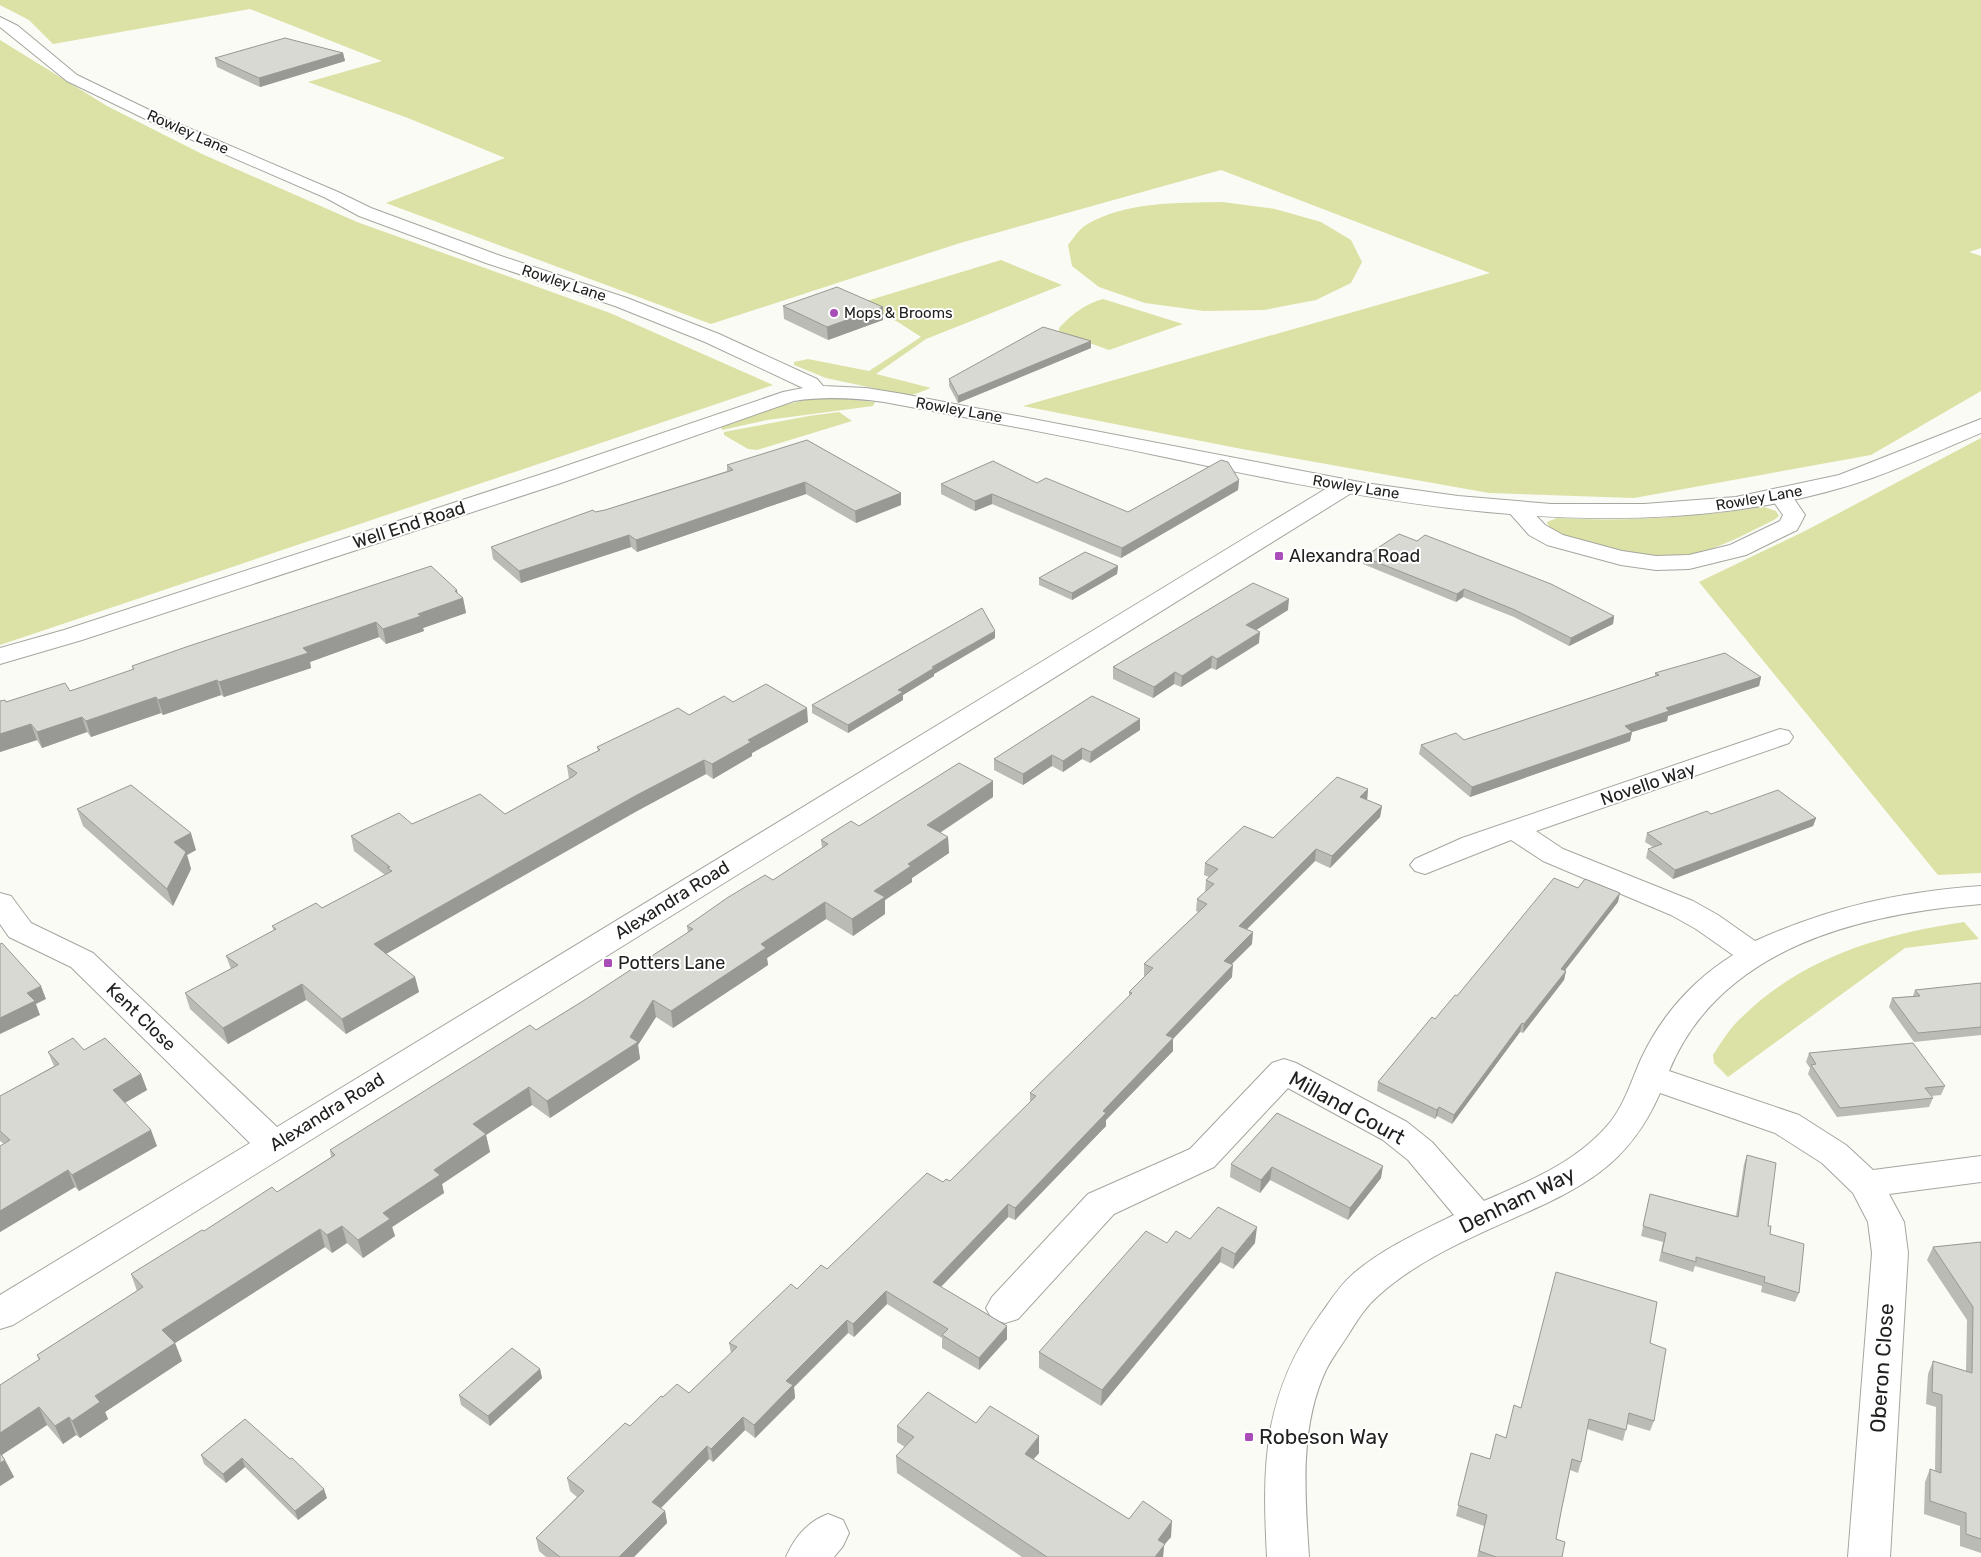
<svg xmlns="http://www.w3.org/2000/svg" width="1981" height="1557" viewBox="0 0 1981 1557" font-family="Rubik,sans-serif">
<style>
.green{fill:#dce1a5}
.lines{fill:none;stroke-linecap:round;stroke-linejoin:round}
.street-casing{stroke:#a5a6a0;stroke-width:2}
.secondary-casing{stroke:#a5a6a0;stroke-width:2}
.street{fill:#fff;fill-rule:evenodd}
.secondary{fill:#fff;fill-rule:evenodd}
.wall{fill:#bbbbb5}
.shaded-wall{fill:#989894}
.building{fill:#d9d9d3;stroke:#989894}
.poi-dot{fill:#a94db8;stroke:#fff;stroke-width:2}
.labels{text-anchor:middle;stroke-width:4;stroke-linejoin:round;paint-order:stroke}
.far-street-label{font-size:15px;fill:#21221f;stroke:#fff}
.far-poi-label{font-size:15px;fill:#21221f;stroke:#fff;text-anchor:start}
.street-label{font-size:18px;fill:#21221f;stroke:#fff}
.poi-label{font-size:18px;fill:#21221f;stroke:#fff;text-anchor:start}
.near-street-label{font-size:21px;fill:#21221f;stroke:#fff}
.near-poi-label{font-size:21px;fill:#21221f;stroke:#fff;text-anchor:start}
</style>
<rect width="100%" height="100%" fill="#fafbf4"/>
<path class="green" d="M0,0H1981V248L1969,252L1981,256V391L1871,455L1634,498L1489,493L1242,449L1023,406L1490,273L1221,170L960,243L711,324L386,203L505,158L408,118L308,82L382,61L250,9L53,44L29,20L0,5Z
M0,40L107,106L202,154L357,222L610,313L773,385L0,645Z
M1222,202L1275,209L1321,222L1351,240L1362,262L1351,283L1316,300L1264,310L1204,311L1145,303L1099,287L1072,266L1068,245C1073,239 1079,229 1086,225C1126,201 1178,203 1222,202Z
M1001,260L1062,285L926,339L876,374L931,388L910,396L826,378L794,365V362L808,359L869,371L921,337L898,322L860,303Z
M1103,299L1183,324L1109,350L1059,332V328C1072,314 1085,304 1103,299Z
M824,397L875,402L873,406L767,420L722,430L721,427C755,415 789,401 824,397Z
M839,412L852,421L757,450L748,449L724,435V432L809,416Z
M1981,438V873L1938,875L1699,582L1805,531Z
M1764,507L1776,511L1779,516L1774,520C1747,533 1719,549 1689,555C1659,560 1627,553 1599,545C1581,540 1564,537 1549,527L1547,522L1557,518C1626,522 1695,517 1764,507Z
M1964,922L1979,939L1905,948L1728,1077L1714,1063L1713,1055C1720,1044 1727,1033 1735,1024C1797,959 1878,935 1964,922Z"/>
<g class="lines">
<g class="street-casing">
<path id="street" d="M1345,480L1353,482L1356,487L1353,492L13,1325L0,1329V1295L250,1143L71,967L9,937L0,924V893L11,896L31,923L93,953L277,1127L1337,482Z
M1780,488L1788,490L1805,515L1797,530L1746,555L1689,569L1656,570L1621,565L1547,545L1529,535L1506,509L1509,504L1517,502L1525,504L1545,525L1563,535L1622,551L1656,556L1689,555L1730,545L1780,521L1783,515L1769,495L1772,490Z
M1780,729L1789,731L1793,737L1789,743L1536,831L1563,849L1693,901L1718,915L1755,941C1831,907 1898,892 1981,886V904C1860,914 1720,947 1669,1071L1799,1115L1846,1145L1873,1170L1981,1156V1182L1889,1194L1904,1222L1908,1253L1890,1557H1848L1872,1253L1868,1222L1853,1193L1822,1163L1775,1133L1660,1093C1628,1166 1582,1188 1512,1219C1467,1239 1415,1262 1378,1296C1365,1307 1357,1321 1348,1335C1341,1346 1332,1358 1326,1370C1299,1427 1305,1496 1309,1557H1267C1262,1466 1263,1396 1318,1318C1329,1303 1338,1287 1353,1274C1382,1249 1419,1232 1454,1215L1408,1160L1383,1140L1288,1088L1214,1167L1114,1214L1018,1319L1005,1323L992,1319L986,1308L992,1297L1088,1194L1190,1149L1272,1063L1284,1059L1296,1063L1407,1122L1432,1142L1484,1201C1530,1181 1579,1161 1611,1121C1625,1103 1632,1079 1641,1059C1661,1016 1693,980 1733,955L1696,929L1671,915L1543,861L1511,840L1425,874L1415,871L1410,865L1415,859L1462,838Z
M828,1514L843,1520L849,1533L843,1546L834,1557H786C795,1537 807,1522 828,1514Z"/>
</g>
<g class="secondary-casing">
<path id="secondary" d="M0,17L18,26L77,75L170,120L338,192L371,208L498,255L627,298L719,334L817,379L823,386L866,388L903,394L1365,483L1458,496L1551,504H1644L1736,497L1839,475L1981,419V433C1945,448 1909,465 1872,478C1829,493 1780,504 1735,510C1541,536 1345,495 1155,455C1065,436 975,419 884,402C854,398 825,396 794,401L561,483L82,640L0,664V648L64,630L545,473L783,392L803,388L705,342L615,306L486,263L359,216L326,198L160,126L67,81L0,27Z"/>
</g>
<use href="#street" class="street"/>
<use href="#secondary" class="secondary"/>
</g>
<path class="wall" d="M343,53L345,61L260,87L217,67L215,58Z
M783,306L883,307V320L828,340L784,319Z
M1091,341V348L958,403L949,386V379Z
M727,465L901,493V505L856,523L806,494L637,552L631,547L521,583L493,559L491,547L595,512L605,510L727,471Z
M1239,480L1238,490L1121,558L992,504L975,511L941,494V484L1037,483L1128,512Z
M1364,557L1614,616L1613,624L1569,646L1514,617L1463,597L1456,602L1363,564Z
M1118,566L1117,574L1072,600L1039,585V578Z
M458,594L463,598L466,613L423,628L424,631L386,644L379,637L310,662L311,668L224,697L221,695L163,715L161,713L91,737L87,732L42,748L37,740L0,752V701L6,702L70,691L133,670L132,666Z
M1288,610L1256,630L1259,643L1216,670L1211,668L1181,687L1174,684L1153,698L1113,679V667Z
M995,638L934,674V676L903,695V700L848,733L812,713V705Z
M1655,673L1761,677L1759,686L1668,716L1667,721L1632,732L1630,741L1470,797L1419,754L1421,745L1464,740L1655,676Z
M733,702L808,722L752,753V756L713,779L706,774L637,811L386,954L415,977L419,992L346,1034L306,1000L228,1044L190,1009L185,993L231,969L226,956L274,931L272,926L322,908L385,875L354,851L351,836L412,824L505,814L569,779L567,766L598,751L597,747L689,715Z
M1140,719V730L1090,763L1082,759L1063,772L1052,766L1023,785L994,770V759Z
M993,781V797L940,833L948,837L949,853L912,878V882L885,900V914L853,936L826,919L767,958L768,965L673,1028L656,1017L638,1045L640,1059L550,1118L532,1105L486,1135L490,1152L442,1184L444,1193L392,1227L395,1236L363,1258L347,1243L332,1253L325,1247L175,1343L182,1361L105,1412L108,1419L80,1438L76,1435L63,1444L47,1425L2,1455L14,1477L0,1486V1385L39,1360L37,1355L137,1291L131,1274L204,1231L277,1192L331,1157L330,1150L536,1030L583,1001L688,933L687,926L773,880L822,848L821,840L859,826Z
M1368,789L1367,800L1382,806L1380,817L1330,868L1315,861L1247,929L1252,944L1231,964L1232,977L1173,1039V1051L1106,1120V1126L1015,1220L1008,1217L941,1287L1007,1326V1339L979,1370L942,1348V1338L887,1304L854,1337L848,1333L794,1387L795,1398L755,1438L745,1430L713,1462L709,1459L661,1508L665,1511L667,1523L634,1557H546L539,1551L536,1538L577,1497L570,1491L567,1478L630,1426L663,1397L689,1393L731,1353L729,1343L797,1289L827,1269L943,1182L950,1181L1030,1102V1093L1129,996V992L1145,977L1144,976V964L1198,912L1196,911L1197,899L1205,892L1206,880L1209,877L1204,875L1205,863L1273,838Z
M77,809L196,850L187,855L191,869L173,906L83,826Z
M1711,814L1816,818L1813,826L1673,879L1646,858L1648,849L1653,847L1645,842L1647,833Z
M1578,888L1618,902L1565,970L1566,971L1564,980L1523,1033L1520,1032L1452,1124L1437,1116L1435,1119L1377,1091L1378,1082L1435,1019L1457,996Z
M1981,983V1035L1914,1042L1889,1007L1892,998L1913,996L1915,990Z
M84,1050L141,1074L147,1090L125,1103L157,1146L79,1191L75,1187L0,1232V1146L4,1144L0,1141V1096L54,1066L48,1052Z
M1809,1053L1945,1086L1941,1095L1931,1096L1933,1098L1929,1107L1837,1117L1808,1074L1810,1068L1806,1062Z
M1277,1113L1381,1178L1348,1220L1270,1180L1260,1193L1230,1177L1231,1164Z
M1747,1155L1770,1234L1799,1293L1795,1302L1761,1292L1762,1286L1695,1266L1693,1272L1659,1261L1663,1242L1641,1236L1650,1194L1736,1216L1744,1164Z
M1190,1239L1255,1243L1233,1269L1220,1262L1101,1406L1039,1368V1352L1167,1243Z
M1981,1242V1553L1960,1546V1526L1924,1514L1925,1482L1930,1469L1935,1471L1936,1407L1926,1404L1928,1374L1933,1361L1966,1371L1967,1320L1927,1260L1933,1247Z
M1650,1343L1654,1421L1650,1431L1627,1424L1623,1441L1587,1429L1581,1462L1578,1473L1570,1470L1561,1512L1556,1539L1562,1557H1477L1484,1526L1456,1516L1471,1453L1490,1459L1506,1438L1521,1408Z
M540,1369L542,1378L490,1426L461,1405L459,1395Z
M245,1419L327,1498L298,1520L245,1467L226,1483L204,1464L201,1455Z
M976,1423L1039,1453L1033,1459L1129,1519L1171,1537L1164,1545L1163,1557H1022L897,1473L896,1456L905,1447L897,1442V1426Z"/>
<path class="shaded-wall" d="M343,53L345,61L260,87L259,78Z
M883,307V320L828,340L827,327Z
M1091,341V348L958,403V396Z
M1239,480L1238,490L1121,558L1122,548Z
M805,482L806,494L637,552L636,540Z
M901,493V505L856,523L855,511Z
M992,494V504L975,511V501Z
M629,535L631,547L521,583L519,571Z
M1118,566L1117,574L1072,600V593Z
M1464,589L1463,597L1456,602L1457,594Z
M457,590L459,600L463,598L466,613L423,628L424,631L386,644L383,629L418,614Z
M1289,599L1288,610L1245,637L1246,625Z
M1614,616L1613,624L1569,646L1571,638Z
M376,622L379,637L310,662L311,668L224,697L219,682L303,648Z
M995,631V638L934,674V676L903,695V700L848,733V725L898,690L932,667Z
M1260,632L1259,643L1216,670L1217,659Z
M1212,656L1211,668L1181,687L1182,676Z
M1175,672L1174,684L1153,698L1154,687Z
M1761,677L1759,686L1668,716L1667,721L1632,732L1630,741L1470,797L1472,787L1666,708Z
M217,680L221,695L163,715L158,700Z
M156,697L161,713L91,737L86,721Z
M807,708L808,722L752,753V756L713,779L712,764L748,740Z
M82,717L87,732L42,748L37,732Z
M1140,719V730L1090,763L1091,752Z
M31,724L37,740L0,752V734Z
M1082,748V759L1063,772V761Z
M1052,755V766L1023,785V774Z
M704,760L706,774L637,811L377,959L374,944L635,796Z
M993,781V797L927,841V825Z
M1368,789L1367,801L1360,797Z
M1382,806L1380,817L1330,868L1332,856Z
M1816,818L1813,826L1673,879L1675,870Z
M191,833L196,850L187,855L191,869L173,906L167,889L174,842Z
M948,837L949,853L912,878V882L885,900V914L853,936L852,919L874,891L908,864Z
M1316,849L1315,861L1238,938L1239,926Z
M1620,893L1618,902L1559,978L1561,969Z
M825,902L826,919L767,958L768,965L673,1028L671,1011L761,944Z
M1253,932L1252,944L1223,973L1224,961Z
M1233,965L1232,977L1173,1039V1051L1106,1120V1126L1015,1220V1208L1103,1111L1166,1035Z
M1566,971L1564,980L1523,1033L1524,1024Z
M415,977L419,992L346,1034L342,1019Z
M302,984L306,1000L228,1044L223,1028Z
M41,986L46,999L36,1004L40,1015L0,1034V1018L27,993Z
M653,1000L656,1017L638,1045L640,1059L550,1118L547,1101L630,1037Z
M1522,1023L1520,1032L1452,1124L1454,1115Z
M141,1074L147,1090L119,1106L113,1090Z
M529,1087L532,1105L486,1135L490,1152L442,1184L444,1193L392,1227L395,1236L363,1258L358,1240L383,1213L434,1170L473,1124Z
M1439,1107L1437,1116L1435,1119L1437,1110Z
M151,1130L157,1146L79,1191L72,1175Z
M1383,1166L1381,1178L1348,1220L1350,1208Z
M1272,1167L1270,1180L1260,1193L1261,1180Z
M68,1170L75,1187L0,1232V1211Z
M1008,1204V1217L933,1295V1282Z
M342,1226L347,1243L332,1253L327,1235Z
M1257,1227L1255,1243L1233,1269L1235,1254Z
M320,1229L325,1247L169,1347L162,1330Z
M1222,1247L1220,1262L1101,1406L1102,1390Z
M886,1291L887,1304L854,1337L853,1324Z
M847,1320L848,1333L794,1387L795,1398L755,1438L754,1425L786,1381Z
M1007,1326V1339L979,1370V1358Z
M175,1343L182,1361L105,1412L108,1419L80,1438L72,1421L95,1396Z
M540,1369L542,1378L490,1426L488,1416Z
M39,1407L47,1425L0,1456V1433Z
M69,1417L76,1435L63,1444L55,1426Z
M743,1417L745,1430L713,1462L711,1449Z
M1039,1436V1453L1024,1470L1025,1454Z
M707,1446L709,1459L655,1514L652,1502Z
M242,1458L245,1467L226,1483L223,1474Z
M5,1460L14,1477L0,1486V1463Z
M324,1489L327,1498L298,1520L295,1511Z
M665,1511L667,1523L634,1557H619Z
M1172,1521L1171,1537L1164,1545L1163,1557H1155L1158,1540Z"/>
<path class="building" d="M285,38L343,53L259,78L215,58Z
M837,287L883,307L827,327L783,306Z
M1043,327L1091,341L958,396L949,379Z
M807,440L901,493L855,511L805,482L636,540L629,535L519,571L491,547L593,510L595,512L605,510L733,470L727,465Z
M1221,460L1228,462L1239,480L1122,548L992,494L975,501L941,484L993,461L1037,483L1046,478L1128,512Z
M1399,534L1417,541L1425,535L1551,584L1614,616L1571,638L1515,610L1464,589L1457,594L1364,557Z
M1085,552L1118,566L1072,593L1039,578Z
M431,566L457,590L455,591L463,598L418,614L421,616L383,629L376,622L303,648L308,653L219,682L217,680L158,700L156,697L86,721L82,717L37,732L31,724L0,734V701L5,700L6,702L65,683L70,691L134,669L132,666L186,647Z
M1253,583L1289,599L1246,625L1260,632L1217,659L1212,656L1182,676L1175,672L1154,687L1113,667Z
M982,608L995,631L932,667L934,668L898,690L903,692L848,725L812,705Z
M1725,653L1761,677L1666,708L1669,711L1625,726L1632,732L1472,787L1421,745L1456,733L1464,740L1659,675L1655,673Z
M766,684L807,708L748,740L751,742L712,764L704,760L635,796L374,944L415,977L342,1019L302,984L223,1028L185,993L238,965L226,956L276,929L272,926L316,903L322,908L392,871L387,868L390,867L351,836L399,813L412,824L480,794L505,814L574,776L577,773L567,766L600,750L597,747L678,708L689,715L724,696L733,702Z
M1092,696L1140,719L1091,752L1082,748L1063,761L1052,755L1023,774L994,759Z
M959,763L993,781L927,825L948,837L908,864L911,866L874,891L885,897L852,919L825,902L761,944L766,948L671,1011L653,1000L630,1037L638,1042L547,1101L529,1087L473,1124L486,1134L434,1170L440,1175L383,1213L390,1219L358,1240L342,1226L327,1235L320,1229L162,1330L175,1343L95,1396L100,1402L72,1421L69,1417L55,1426L39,1407L0,1433V1385L40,1359L37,1355L143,1287L131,1274L202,1230L204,1231L272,1187L277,1192L335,1155L330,1150L530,1025L536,1030L583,1001L693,929L687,926L727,898L765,875L773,880L828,844L821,840L851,821L859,826Z
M1337,777L1368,789L1360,797L1382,806L1332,856L1316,849L1239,926L1253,932L1224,961L1233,965L1166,1035L1173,1038L1103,1111L1106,1113L1015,1208L1008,1204L933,1282L1007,1326L979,1358L942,1335L948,1329L886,1291L853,1324L847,1320L786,1381L793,1385L754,1425L743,1417L711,1449L707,1446L652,1502L665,1511L619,1557H560L536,1538L584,1491L567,1478L625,1423L630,1426L661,1396L663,1397L677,1384L689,1393L737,1347L729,1343L791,1284L797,1289L821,1265L827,1269L927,1173L943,1182L946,1179L950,1181L1036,1096L1030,1093L1132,993L1129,992L1153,968L1144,964L1207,904L1197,899L1214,884L1206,880L1218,869L1205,863L1244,826L1273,838Z
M131,785L191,833L174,842L186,852L167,889L77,809Z
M1778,790L1816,818L1675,870L1648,849L1662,844L1647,833L1707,811L1711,814Z
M1554,878L1578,888L1585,879L1620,893L1561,969L1566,971L1524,1024L1522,1023L1454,1115L1439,1107L1437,1110L1378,1082L1432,1017L1435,1019L1455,995L1457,996Z
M2,943L41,986L27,993L35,1001L0,1018V944Z
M1981,983V1027L1918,1033L1892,998L1920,996L1915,990Z
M73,1038L84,1050L105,1038L141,1074L113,1090L151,1130L72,1175L68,1170L0,1211V1146L10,1140L0,1131V1096L59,1064L48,1052Z
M1913,1043L1945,1086L1925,1088L1933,1098L1840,1108L1811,1065L1816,1064L1809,1053Z
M1277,1113L1383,1166L1350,1208L1272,1167L1261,1180L1231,1164Z
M1747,1155L1776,1163L1768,1226H1771L1770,1234L1804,1244L1799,1293L1764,1282L1765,1277L1696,1257V1262L1662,1252L1666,1233L1643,1226L1650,1194L1738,1217Z
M1218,1207L1257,1227L1235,1254L1222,1247L1102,1390L1039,1352L1146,1231L1167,1243L1176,1231L1190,1239Z
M1981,1242V1539L1966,1534V1513L1930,1501V1469L1941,1473L1942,1395L1932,1392L1933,1361L1972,1373L1973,1307L1933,1247Z
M1556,1272L1657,1302L1650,1343L1666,1349L1654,1421L1629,1413L1626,1430L1589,1419L1581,1462L1572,1459L1561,1512L1556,1539L1565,1542L1562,1557H1496L1479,1551L1487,1515L1458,1505L1471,1453L1490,1459L1496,1434L1506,1438L1514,1405L1521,1408Z
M512,1348L540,1369L488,1416L459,1395Z
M928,1392L976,1423L990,1406L1039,1436L1025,1454L1129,1519L1143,1501L1172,1521L1158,1540L1165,1544L1155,1557H1047L896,1456L914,1437L897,1426Z
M245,1419L290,1459L292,1458L324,1489L295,1511L242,1458L223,1474L201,1455Z
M0,1453L5,1460L0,1463Z"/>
<g class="poi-dot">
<circle cx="834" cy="313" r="5"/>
<rect x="1274" y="551" width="10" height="10" rx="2.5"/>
<rect x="603" y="958" width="10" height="10" rx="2.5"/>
<rect x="1244" y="1432" width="10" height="10" rx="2.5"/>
</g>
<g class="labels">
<g class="far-street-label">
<text transform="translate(188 132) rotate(24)" y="5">Rowley Lane</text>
<text transform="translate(564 283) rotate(18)" y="5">Rowley Lane</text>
<text transform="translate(959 410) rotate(10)" y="5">Rowley Lane</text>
<text transform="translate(1356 487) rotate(9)" y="5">Rowley Lane</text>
<text transform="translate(1759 498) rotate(-10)" y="5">Rowley Lane</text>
</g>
<g class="far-poi-label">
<text x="844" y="318">Mops &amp; Brooms</text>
</g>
<g class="street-label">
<text transform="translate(409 525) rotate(-18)" y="6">Well End Road</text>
<text transform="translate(1648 784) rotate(-19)" y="6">Novello Way</text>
<text transform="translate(672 900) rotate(-32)" y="6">Alexandra Road</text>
<text transform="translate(141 1017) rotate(44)" y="6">Kent Close</text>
<text transform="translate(327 1112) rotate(-32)" y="6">Alexandra Road</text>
</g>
<g class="poi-label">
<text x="1289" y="562">Alexandra Road</text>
<text x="618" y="969">Potters Lane</text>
</g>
<g class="near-street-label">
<text transform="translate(1347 1108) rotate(29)" y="7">Milland Court</text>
<text transform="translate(1517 1200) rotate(-26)" y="7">Denham Way</text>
<text transform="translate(1882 1368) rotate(-86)" y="7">Oberon Close</text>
</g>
<g class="near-poi-label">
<text x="1259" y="1444">Robeson Way</text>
</g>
</g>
</svg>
